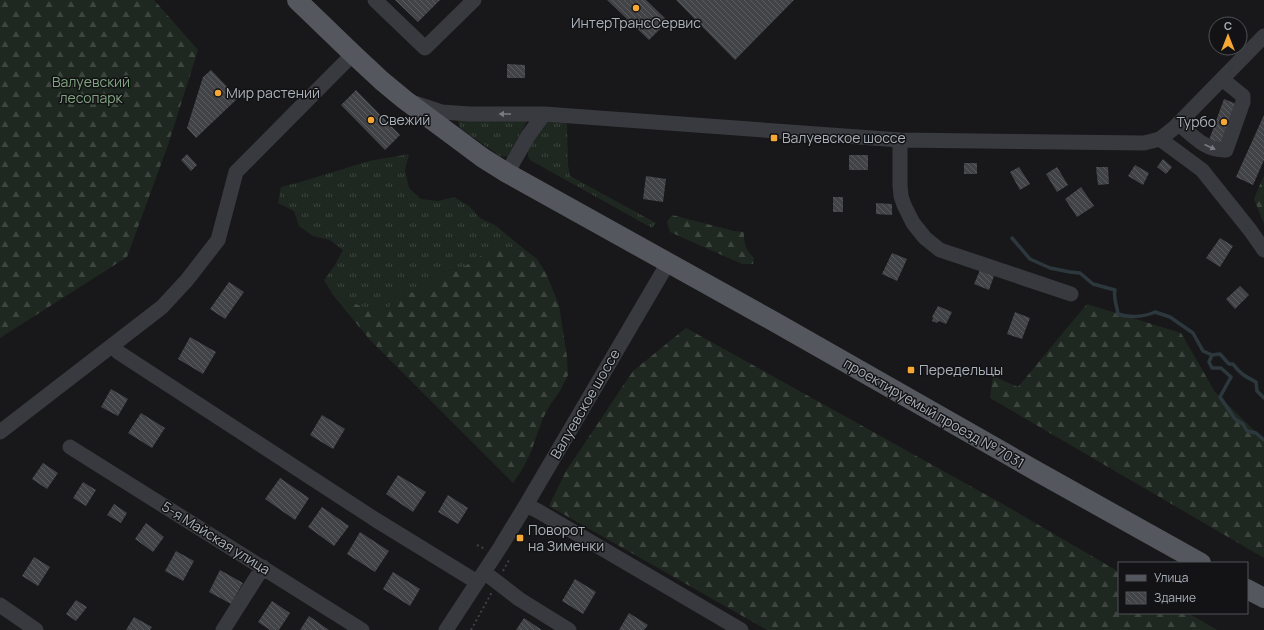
<svg xmlns="http://www.w3.org/2000/svg" width="1264" height="630" viewBox="0 0 1264 630" font-family="Manrope,sans-serif">
<style>
.grass{fill:url(#grass-tufts)}
.forest{fill:url(#forest-firs)}
.lines{fill:none;stroke-linecap:round;stroke-linejoin:round}
.stream{stroke:#2d383e;stroke-width:3.5}
.building{fill:url(#building-back-hatch)}
.path{stroke:#3f4146;stroke-width:2;stroke-dasharray:2 3;stroke-linecap:butt}
.minor{stroke:#393a3f;stroke-width:15}
.major{stroke:#55575e;stroke-width:20}
.oneway{fill:#777b83}
.poi-dot{fill:#f6a734;stroke:#131315;stroke-width:1.5}
.labels{text-anchor:middle;stroke-width:3;stroke-linejoin:round;paint-order:stroke}
.poi-label{font-size:14px;fill:#aab0ba;stroke:#131315;text-anchor:start}
.park-label{font-size:14px;fill:#81a580;stroke:#131315}
.street-label{font-size:14px;fill:#aab0ba;stroke:#131315}
</style>
<defs>
<pattern id="grass-tufts" width="24" height="20" patternUnits="userSpaceOnUse"><rect width="24" height="20" fill="#1f2820"/><path d="M3 7l-1-3M5 7V3M7 7l1-3M15 17l-1-3M17 17v-4M19 17l1-3" fill="none" stroke="#3d453e"/></pattern>
<pattern id="forest-firs" width="22" height="20" patternUnits="userSpaceOnUse"><rect width="22" height="20" fill="#1f2820"/><path d="M5 1l3.5 6h-7zM16 11l3.5 6h-7z" fill="#3d453e"/></pattern>
<pattern id="building-back-hatch" width="6" height="6" patternUnits="userSpaceOnUse"><rect width="6" height="6" fill="#424347"/><path d="M-1 5l2 2M0 0l6 6M5-1l2 2" fill="none" stroke="#5b5c5f"/></pattern>
</defs>
<rect width="100%" height="100%" fill="#18181a"/>
<path class="grass" d="M458,121H527L508,157L500,156L460,128Z
M546,121L565,123L567,124L568,165L570,176L656,223L652,228L530,160L528,156V150Z
M409,154L405,170L409,188L421,199L438,201L454,197L469,206L480,218L495,225L524,249L506,247L488,250L474,261L459,269L441,272L431,286L415,292L398,294L389,308L371,310L333,295L324,280L335,265L343,250L330,240L313,236L299,226L294,211L278,203L281,187L297,183L369,161Z"/>
<path class="forest" d="M0,0H154L198,50L167,148L127,257L0,338Z
M1264,175V224L1254,199Z
M672,215L734,231L744,232C744,245 745,248 754,258L753,264H742L670,232L667,222Z
M506,247L524,249L537,259L546,273L559,305L567,357L568,375L560,391L550,405L542,420L531,452L523,468L513,483L370,340L333,295L371,310L389,308L398,294L415,292L431,286L441,272L459,269L474,261L488,250Z
M1087,304L1181,333L1215,392L1264,440V558L990,398L993,376L1018,387Z
M686,328L1001,503L1119,572V613H1188L1217,630H767L549,506L566,471L633,371Z"/>
<g class="lines">
<path class="stream" d="M1012,238L1030,259L1050,268L1070,272L1080,273L1093,284L1115,290C1113,298 1117,306 1118,314C1129,318 1144,317 1155,312L1170,317L1193,333L1203,351L1212,355L1220,354L1229,364H1233C1239,373 1246,377 1256,382L1257,391L1264,398
M1212,355L1209,362L1212,368H1221L1231,377L1220,397L1235,419L1243,424L1247,431L1256,433L1264,440"/>
</g>
<path class="building" d="M395,0H440L418,22Z
M607,0H646L668,21L649,40Z
M676,0H794L735,60Z
M507,64L525,65V78H507Z
M211,70L238,98L196,138L187,128L203,77Z
M356,90L400,135L385,150L341,105Z
M1224,99L1239,105L1225,146L1209,140Z
M1264,115V160L1253,185L1236,177Z
M187,154L197,165L191,171L181,160Z
M849,155H868V170H849Z
M1163,159L1172,167L1166,174L1157,167Z
M964,163H977V174H964Z
M1135,165L1149,173L1143,185L1128,176Z
M1019,167L1030,184L1020,190L1010,172Z
M1057,167L1068,185L1057,192L1046,174Z
M1096,167H1108L1109,184L1098,185Z
M646,176L666,179L663,202L643,199Z
M1081,187L1094,206L1077,217L1065,199Z
M833,197H843V212H833Z
M876,203L892,204V215L876,214Z
M1220,238L1233,246L1220,267L1206,258Z
M892,253L907,259L897,281L882,274Z
M980,270L994,276L989,290L974,284Z
M229,282L244,292L225,319L210,309Z
M1240,286L1249,295L1235,309L1226,299Z
M938,306L952,312L946,324L939,321L937,323L932,321L933,318L932,317Z
M1015,312L1030,318L1022,339L1007,334Z
M190,337L216,352L203,374L178,359Z
M111,389L128,399L118,416L101,407Z
M141,413L165,428L152,448L128,433Z
M322,415L345,429L333,449L310,435Z
M43,463L58,473L47,489L32,479Z
M398,475L426,492L413,512L386,494Z
M280,478L309,498L295,520L265,499Z
M83,482L96,490L86,506L73,498Z
M448,495L468,508L458,524L438,512Z
M114,504L127,513L121,523L107,515Z
M322,507L349,526L334,546L308,527Z
M146,523L164,537L153,552L135,539Z
M360,532L389,551L375,572L347,554Z
M176,551L194,561L183,581L165,571Z
M34,557L50,567L38,586L22,576Z
M220,570L243,583L231,604L209,592Z
M393,572L420,589L410,606L383,589Z
M575,579L596,592L583,614L562,601Z
M76,600L87,607L76,621L66,614Z
M272,601L290,613L279,630H270L258,622Z
M629,613L648,625L644,630H619Z
M309,616L329,630H300Z
M134,617L152,627L150,630H126Z
M524,618L542,630H516Z"/>
<g class="lines">
<path class="path" d="M477,545L485,549
M503,571L509,560H507
M471,630L492,592"/>
<path class="minor" d="M375,0L425,48L474,0
M415,103L442,112L469,114H544L900,140L1144,143L1160,139L1174,128L1264,36
M1179,124C1193,136 1206,151 1226,150L1243,102V96L1222,79
M1160,139L1202,170L1250,230L1264,250
M900,140V185L901,196L904,205L913,223L925,238L940,250L1071,294
M507,173L528,136L544,114
M118,352L376,520L477,582
M0,432L162,307L187,280L218,240L236,172L353,54
M70,447L362,630
M526,505L538,511L741,630
M484,572L519,599L569,630
M0,605L36,630
M223,630L263,567
M446,630L501,546L526,505L668,263"/>
<path class="major" d="M297,0L353,54L382,81L405,100L483,158L507,173L773,321L1038,472L1201,563
M1247,589L1264,598"/>
</g>
<defs><path id="oneway-solid" d="M-6-.8H1V-3.2L6.5 0L1 3.2V.8H-6Z"/></defs>
<g class="oneway">
<use href="#oneway-solid" transform="translate(505 114) rotate(-180)"/>
<use href="#oneway-solid" transform="translate(1210 147) rotate(25)"/>
</g>
<g class="poi-dot">
<circle cx="636" cy="8" r="4"/>
<circle cx="218" cy="93" r="4"/>
<circle cx="371" cy="120" r="4"/>
<circle cx="1224" cy="122" r="4"/>
<rect x="770" y="134" width="8" height="8" rx="2"/>
<rect x="907" y="366" width="8" height="8" rx="2"/>
<rect x="516" y="534" width="8" height="8" rx="2"/>
</g>
<g class="labels">
<g class="poi-label">
<text x="636" y="28" text-anchor="middle">ИнтерТрансСервис</text>
<text x="226" y="98">Мир растений</text>
<text x="379" y="125">Свежий</text>
<text x="1216" y="127" text-anchor="end">Турбо</text>
<text x="782" y="143">Валуевское шоссе</text>
<text x="919" y="375">Передельцы</text>
<text x="528" y="535">Поворот<tspan x="528" dy="16">на Зименки</tspan></text>
</g>
<g class="park-label">
<text x="91" y="87">Валуевский<tspan x="91" dy="16">лесопарк</tspan></text>
</g>
<g class="street-label">
<text transform="translate(585 404) rotate(-60)" y="5">Валуевское шоссе</text>
<text transform="translate(934 413) rotate(30)" y="5">проектируемый проезд № 7031</text>
<text transform="translate(216 538) rotate(32)" y="5">5-я Майская улица</text>
</g>
</g>
<rect x="1118" y="562" width="130" height="52" fill="#131315" stroke="#4f5257"/>
<rect x="1126" y="575" width="20" height="6" fill="#55575e" stroke="#4f5257"/>
<text x="1154" y="582" font-size="12" fill="#aab0ba">Улица</text>
<rect x="1126" y="592" width="20" height="12" fill="url(#building-back-hatch)" stroke="#4f5257"/>
<text x="1154" y="602" font-size="12" fill="#aab0ba">Здание</text>
<g transform="translate(1228 36)"><circle r="19" fill="#131315" stroke="#4f5257"/>
<path d="M0-3L7 15L0 10L-7 15Z" fill="#f6a734"/>
<text y="-6" font-size="11" font-weight="bold" text-anchor="middle" fill="#aab0ba">С</text>
</g>
</svg>
